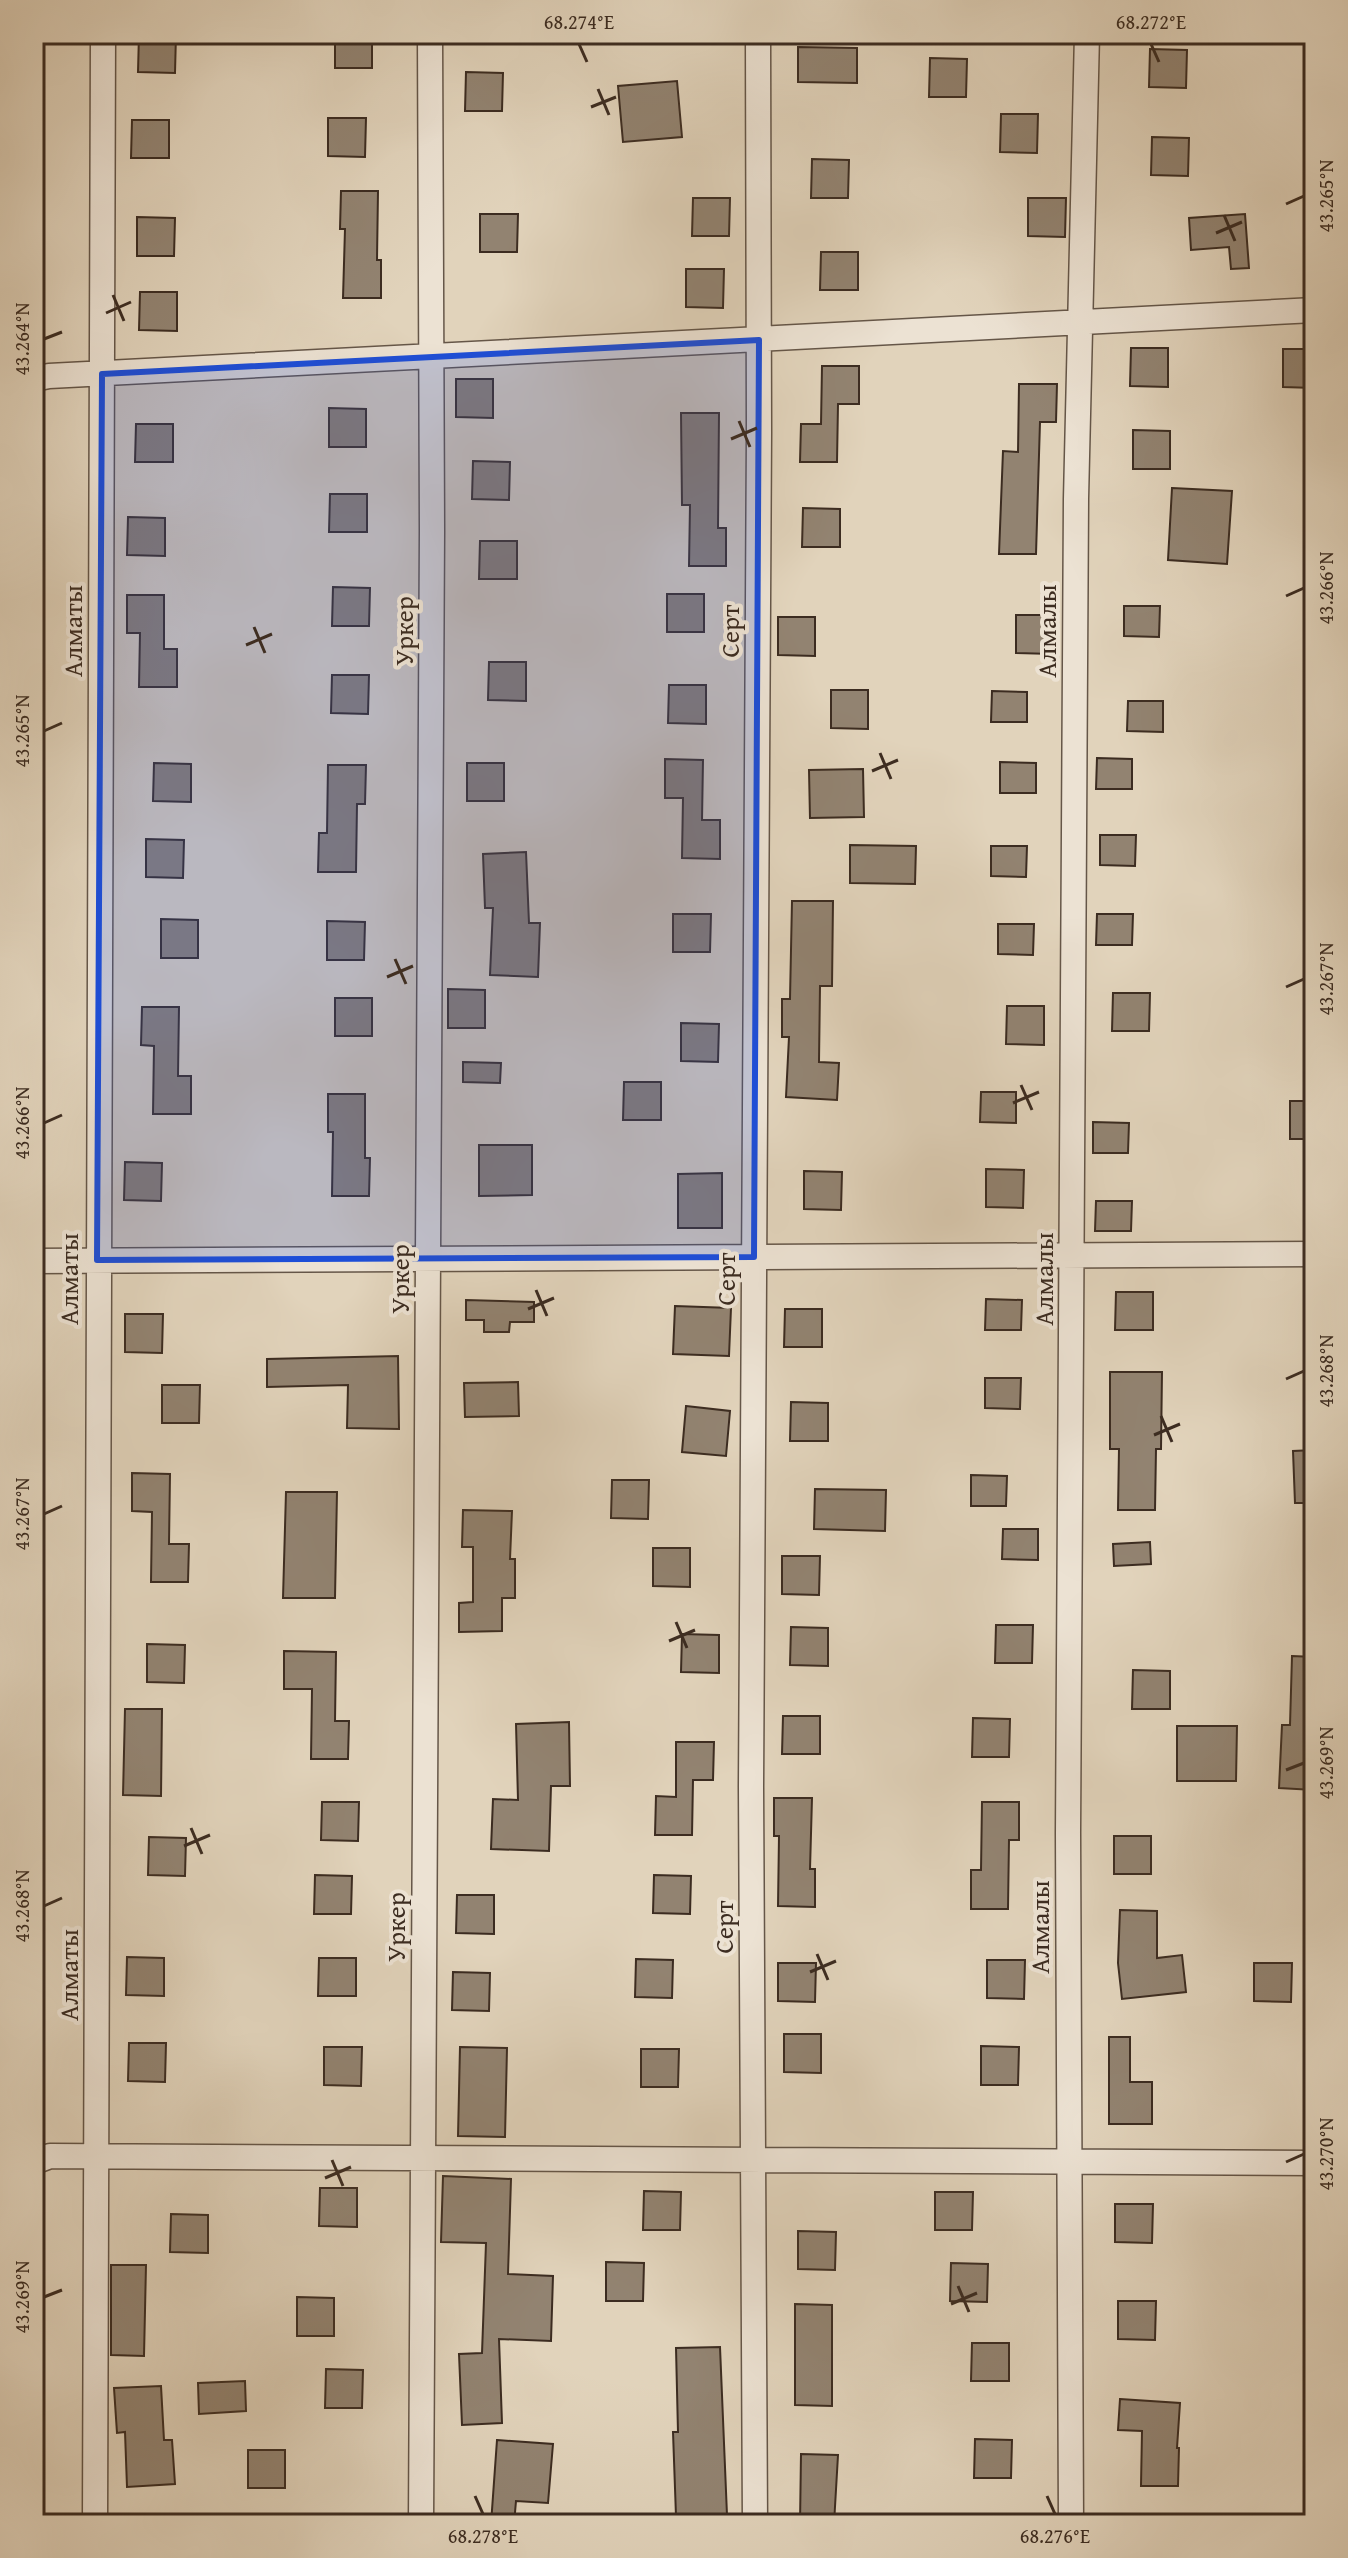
<svg xmlns="http://www.w3.org/2000/svg" width="1348" height="2558" viewBox="0 0 1348 2558" font-family="'Gentium Book Plus',serif">
<style>
.building{fill:#928371;stroke:#3c2c21;stroke-width:2}
.lines{fill:none;stroke-linecap:round;stroke-linejoin:round}
.minor-casing{stroke:#655648;stroke-width:27}
.minor{stroke:#ece2d3;stroke-width:24}
.marked{fill:#1d4ed8;fill-opacity:0.2;stroke:#1d4ed8;stroke-width:6;stroke-linejoin:round}
.ticks{fill:none;stroke:#3c2c21;stroke-width:3}
.labels{text-anchor:middle;stroke-width:8;stroke-linejoin:round;paint-order:stroke}
.street-label{font-size:26px;fill:#3c2c21;stroke:#ece2d3}
.neatline{fill:none;stroke:#3c2c21;stroke-width:3}
.ticks-label{font-size:20px;text-anchor:middle;fill:#3c2c21}
</style>
<rect width="100%" height="100%" fill="#e1d3bb"/>
<filter id="stains"><feTurbulence type="fractalNoise" baseFrequency=".0025" numOctaves="4"/><feColorMatrix values="0 0 0 0 .2 0 0 0 0 .09 0 0 0 0 .02 0 0 0 .5 -.17"/></filter>
<radialGradient id="worn" r=".72"><stop offset=".6" stop-color="#630" stop-opacity="0"/><stop offset="1" stop-color="#630" stop-opacity=".3"/></radialGradient>
<path class="building" d="M139,34H176L175,73L138,72Z
M335,34H372V68H335Z
M798,47L857,48V83L798,82Z
M1150,49L1187,50L1186,88L1149,87Z
M930,58L967,59L966,97H929Z
M466,72L503,73L502,111H465Z
M677,81L682,137L623,142L618,86Z
M1001,114H1038L1037,153L1000,152Z
M328,118H366L365,157L328,156Z
M132,120H169V158H131Z
M1152,137L1189,138L1188,176L1151,175Z
M812,159L849,160L848,198H811Z
M341,191H378L377,260H381V298H343L345,229H340Z
M693,198H730L729,236H692Z
M1028,198H1066L1065,237L1028,236Z
M480,214H518L517,252H480Z
M1245,214L1249,268L1231,269L1229,247L1191,250L1189,218Z
M137,217L175,218L174,256H137Z
M821,252H858V290H820Z
M686,269H724L723,308L686,307Z
M140,292H177V331L139,330Z
M1131,348H1168V387L1130,386Z
M1283,349H1314V388L1283,387Z
M822,366H859V404H838L837,462H800L801,424H821Z
M456,379H493V418L456,417Z
M1019,384H1057L1056,422H1040L1036,554H999L1003,451L1018,452Z
M329,408L366,409V447H329Z
M681,413H719L718,528H726V566H689L690,505H682Z
M136,424H173V462H135Z
M1133,430L1170,431V469H1133Z
M473,461L510,462L509,500L472,499Z
M1172,488L1232,491L1227,564L1168,560Z
M330,494H367V532H329Z
M803,508L840,509V547H802Z
M128,517L165,518V556L127,555Z
M480,541H517V579H479Z
M333,587L370,588L369,626H332Z
M667,594H704V632H667Z
M127,595H164V649H177V687H139L140,633H127Z
M1124,606H1160L1159,637L1124,636Z
M1016,615H1054L1053,654L1016,653Z
M778,617H815V656L778,655Z
M489,662H526V701L488,700Z
M332,675H369L368,714L331,713Z
M669,685H706V724L668,723Z
M831,690H868V729L831,728Z
M992,691L1027,692V722H991Z
M1128,701H1163V732L1127,731Z
M1097,758L1132,759V789H1096Z
M665,759L703,760L702,820H720V859L682,858L683,798H665Z
M1000,762L1036,763V793H1000Z
M154,763L191,764V802L153,801Z
M467,763H504V801H467Z
M328,765H366L365,804H357L356,872H318L319,833H327Z
M863,769L864,817L810,818L809,770Z
M1100,835H1136L1135,866L1100,865Z
M146,839L184,840L183,878L146,877Z
M850,845L916,846L915,884L850,883Z
M991,846H1027L1026,877L991,876Z
M526,852L529,923H540L538,977L490,975L493,908H485L483,854Z
M792,901H833L832,986H820L819,1062L839,1063L837,1100L786,1097L789,1037H782V999H790Z
M673,914H711L710,952H673Z
M1097,914H1133L1132,945H1096Z
M161,919L198,920V958H161Z
M327,921L365,922L364,960H327Z
M998,924H1034L1033,955L998,954Z
M448,989L485,990V1028H448Z
M1113,993H1150L1149,1031H1112Z
M335,998H372V1036H335Z
M1007,1006H1044V1045L1006,1044Z
M142,1007H179L178,1076H191V1114H153L154,1046L141,1045Z
M681,1023L719,1024L718,1062L681,1061Z
M463,1062L501,1063L500,1083L463,1082Z
M624,1082H661V1120H623Z
M981,1092H1016V1123L980,1122Z
M328,1094H365V1158H370L369,1196H332L333,1132H328Z
M1290,1101H1314V1139H1290Z
M1093,1122L1129,1123L1128,1153H1093Z
M479,1145H532V1195L479,1196Z
M125,1162L162,1163L161,1201L124,1200Z
M986,1169L1024,1170L1023,1208L986,1207Z
M804,1171L842,1172L841,1210L804,1209Z
M722,1173V1228H678V1174Z
M1096,1201H1132L1131,1231H1095Z
M1116,1292H1153V1330H1115Z
M986,1299L1022,1300L1021,1330H985Z
M466,1300L534,1302V1322H510L509,1332H484V1320H466Z
M675,1306L731,1308L729,1356L673,1354Z
M785,1309H822V1347H784Z
M125,1314H163L162,1353L125,1352Z
M398,1356L399,1429L347,1428L348,1385L267,1387V1359Z
M1110,1372H1162L1161,1449H1156L1155,1510H1118L1119,1449H1110Z
M985,1378H1021L1020,1409L985,1408Z
M518,1382L519,1416L465,1417L464,1383Z
M162,1385H200L199,1423H162Z
M791,1402L828,1403V1441H790Z
M686,1406L730,1411L726,1456L682,1452Z
M1314,1450V1503H1295L1293,1451Z
M132,1473L170,1474L169,1544H189L188,1582H151L152,1512L132,1511Z
M971,1475L1007,1476L1006,1506H971Z
M612,1480H649L648,1519L611,1518Z
M815,1489L886,1490L885,1531L814,1529Z
M286,1492H337L335,1598H283Z
M463,1510L512,1511L510,1559H515V1598H502V1631L459,1632V1603L473,1602V1547H462Z
M1003,1529H1038V1560L1002,1559Z
M1150,1542L1151,1564L1114,1566L1113,1544Z
M653,1548H690V1587L653,1586Z
M782,1556H820L819,1595L782,1594Z
M996,1625H1033L1032,1663H995Z
M791,1627L828,1628V1666L790,1665Z
M682,1634L719,1635V1673L681,1672Z
M147,1644L185,1645L184,1683L147,1682Z
M284,1651L336,1652L335,1721H349L348,1759H311L312,1689H284Z
M1292,1656L1314,1657V1790L1279,1788L1282,1725H1290Z
M1133,1670L1170,1671V1709H1132Z
M125,1709H162L161,1796L123,1795Z
M783,1716H820V1754H782Z
M973,1718L1010,1719L1009,1757H972Z
M569,1722L570,1786H551L549,1851L491,1849L493,1799L518,1800L516,1724Z
M1177,1726H1237L1236,1781H1177Z
M676,1742H714L713,1780H693L692,1835H655L656,1796L676,1797Z
M774,1798H812L810,1869H815V1907L778,1906L779,1836H774Z
M322,1802H359L358,1841L321,1840Z
M982,1802H1019V1840H1009L1008,1909H971V1870H981Z
M1114,1836H1151V1874H1114Z
M149,1837L186,1838L185,1876L148,1875Z
M315,1875L352,1876L351,1914H314Z
M654,1875L691,1876L690,1914L653,1913Z
M457,1895H494V1934L456,1933Z
M1120,1910L1157,1911V1958L1182,1955L1186,1992L1122,1999L1118,1963Z
M127,1957L164,1958V1996L126,1995Z
M319,1958H356V1996H318Z
M636,1959L673,1960L672,1998L635,1997Z
M987,1960H1025L1024,1999L987,1998Z
M778,1963H816L815,2002L778,2001Z
M1254,1963H1292L1291,2002L1254,2001Z
M453,1972L490,1973L489,2011L452,2010Z
M784,2034H821V2073L784,2072Z
M1109,2037H1130V2082H1152V2124H1109Z
M129,2043H166L165,2082L128,2081Z
M981,2046L1019,2047L1018,2085H981Z
M324,2047H362L361,2086L324,2085Z
M460,2047L507,2048L505,2137L458,2136Z
M641,2049H679L678,2087H641Z
M443,2176L511,2179L508,2274L553,2276L551,2341L499,2339L502,2423L462,2425L459,2354L482,2353L486,2243L441,2242Z
M320,2188H357V2227L319,2226Z
M644,2191L681,2192L680,2230H643Z
M935,2192H973L972,2230H935Z
M1115,2204H1153L1152,2243L1115,2242Z
M171,2214L208,2215V2253L170,2252Z
M798,2231L836,2232L835,2270L798,2269Z
M606,2262L644,2263L643,2301H606Z
M951,2263L988,2264L987,2302L950,2301Z
M111,2265H146L144,2356L111,2355Z
M297,2297L334,2298V2336H297Z
M1118,2301H1156L1155,2340L1118,2339Z
M795,2304L832,2305V2406L795,2405Z
M972,2343H1009V2381H971Z
M720,2347L727,2515L676,2516L673,2432H678L676,2348Z
M326,2369L363,2370L362,2408H325Z
M245,2381L246,2411L199,2414L198,2383Z
M161,2386L164,2440H172L175,2484L127,2487L125,2432L117,2433L114,2388Z
M1120,2399L1180,2403L1177,2448H1179L1178,2486H1141L1142,2431L1118,2430Z
M975,2439L1012,2440L1011,2478H974Z
M497,2440L553,2444L548,2503L516,2501L514,2524H491Z
M248,2450H285V2488H248Z
M801,2454L838,2455L834,2524H800Z"/>
<g class="lines">
<g class="minor-casing">
<path id="minor" d="M34,379L49,376L1314,310
M34,1261L1314,1254
M34,2162L50,2156L1314,2163
M95,2524L103,34
M421,2524L432,531L430,34
M755,2524L751,1787L759,432L758,34
M1071,2524L1068,1833L1076,499L1087,34"/>
</g>
<use href="#minor" class="minor"/>
</g>
<path class="marked" d="M759,340L754,1257L97,1260L102,374Z"/>
<path class="ticks" d="M579,44L587,62M1151,44L1159,62M598,89L609,115M591,107L616,97M1286,204L1304,196M1224,215L1235,241M1216,233L1242,222M113,295L124,321M106,313L131,302M44,339L62,332M739,421L750,447M731,439L757,428M1286,596L1304,588M254,627L265,653M246,645L272,634M44,731L62,723M880,753L891,779M872,771L898,760M395,959L406,984M387,977L413,966M1286,987L1304,979M1021,1085L1032,1110M1013,1103L1039,1092M44,1123L62,1115M536,1290L547,1316M528,1309L554,1298M1286,1379L1304,1371M1161,1416L1172,1442M1154,1435L1180,1424M44,1514L62,1506M676,1622L687,1648M669,1641L695,1630M1286,1770L1304,1763M191,1828L202,1854M184,1846L210,1835M44,1906L62,1898M817,1954L828,1980M810,1972L836,1961M332,2160L343,2186M1286,2162L1304,2154M325,2178L351,2167M958,2286L969,2312M44,2297L62,2290M951,2304L977,2293M475,2496L483,2514M1047,2496L1055,2514"/>
<g class="labels">
<g class="street-label">
<text transform="translate(73 631) rotate(-90)" y="9">Алматы</text>
<text transform="translate(404 631) rotate(-90)" y="9">Уркер</text>
<text transform="translate(730 631) rotate(-90)" y="9">Серт</text>
<text transform="translate(1047 631) rotate(-90)" y="9">Алмалы</text>
<text transform="translate(69 1279) rotate(-90)" y="9">Алматы</text>
<text transform="translate(400 1279) rotate(-90)" y="9">Уркер</text>
<text transform="translate(726 1279) rotate(-90)" y="9">Серт</text>
<text transform="translate(1044 1279) rotate(-90)" y="9">Алмалы</text>
<text transform="translate(396 1927) rotate(-90)" y="9">Уркер</text>
<text transform="translate(724 1927) rotate(-90)" y="9">Серт</text>
<text transform="translate(1040 1927) rotate(-90)" y="9">Алмалы</text>
<text transform="translate(69 1975) rotate(-90)" y="9">Алматы</text>
</g>
</g>
<rect width="1348" height="2558" fill="none" stroke="#e1d3bb" stroke-width="88"/>
<rect x="44" y="44" width="1260" height="2470" class="neatline"/>
<g class="ticks-label">
<text x="579" y="29">68.274°E</text>
<text x="1151" y="29">68.272°E</text>
<text transform="translate(1326 196) rotate(-90)" y="7">43.265°N</text>
<text transform="translate(22 339) rotate(-90)" y="7">43.264°N</text>
<text transform="translate(1326 588) rotate(-90)" y="7">43.266°N</text>
<text transform="translate(22 731) rotate(-90)" y="7">43.265°N</text>
<text transform="translate(1326 979) rotate(-90)" y="7">43.267°N</text>
<text transform="translate(22 1123) rotate(-90)" y="7">43.266°N</text>
<text transform="translate(1326 1371) rotate(-90)" y="7">43.268°N</text>
<text transform="translate(22 1514) rotate(-90)" y="7">43.267°N</text>
<text transform="translate(1326 1763) rotate(-90)" y="7">43.269°N</text>
<text transform="translate(22 1906) rotate(-90)" y="7">43.268°N</text>
<text transform="translate(1326 2154) rotate(-90)" y="7">43.270°N</text>
<text transform="translate(22 2297) rotate(-90)" y="7">43.269°N</text>
<text x="483" y="2543">68.278°E</text>
<text x="1055" y="2543">68.276°E</text>
</g>
<rect width="100%" height="100%" filter="url(#stains)"/>
<rect width="100%" height="100%" fill="url(#worn)"/>
</svg>
